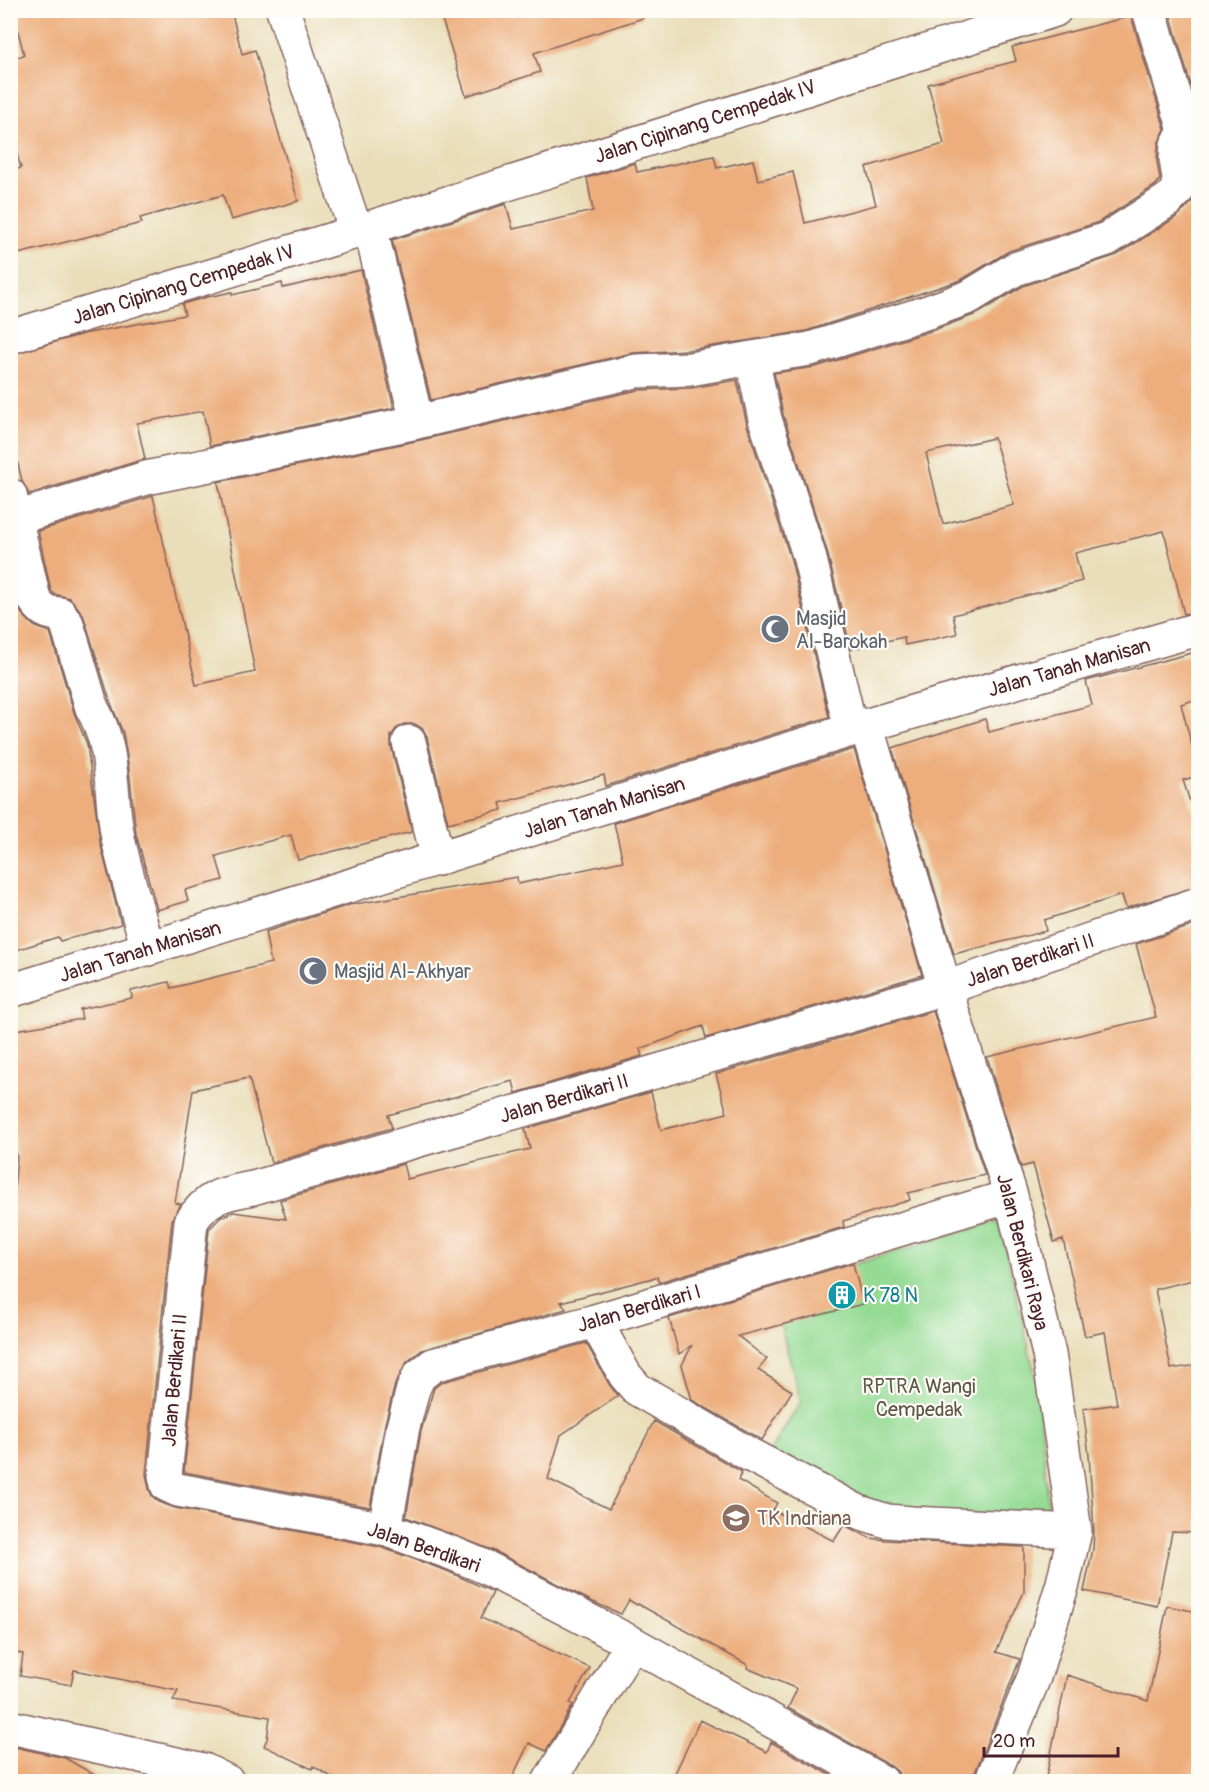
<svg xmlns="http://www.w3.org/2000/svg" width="1209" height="1792" viewBox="0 0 1209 1792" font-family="Pangolin,sans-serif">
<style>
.green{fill:#95db94;stroke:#707d60;stroke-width:1.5}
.building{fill:#edad7b;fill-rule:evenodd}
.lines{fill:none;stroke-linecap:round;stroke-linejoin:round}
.minor-casing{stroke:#82625d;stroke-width:36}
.minor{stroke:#fff;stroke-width:33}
.labels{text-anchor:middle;stroke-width:4.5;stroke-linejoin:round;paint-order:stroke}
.street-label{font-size:20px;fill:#4a1f2b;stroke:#fdfcf7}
.worship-label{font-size:20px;fill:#5b616d;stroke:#fdfcf7;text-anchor:start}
.culture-label{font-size:20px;fill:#0d838f;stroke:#fdfcf7;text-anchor:start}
.park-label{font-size:20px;fill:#60574a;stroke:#fdfcf7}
.education-label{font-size:20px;fill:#785e54;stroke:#fdfcf7;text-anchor:start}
</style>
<rect width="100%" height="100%" fill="#fdfcf7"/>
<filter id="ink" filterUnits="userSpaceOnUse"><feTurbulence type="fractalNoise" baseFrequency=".0167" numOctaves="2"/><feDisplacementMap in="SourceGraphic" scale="12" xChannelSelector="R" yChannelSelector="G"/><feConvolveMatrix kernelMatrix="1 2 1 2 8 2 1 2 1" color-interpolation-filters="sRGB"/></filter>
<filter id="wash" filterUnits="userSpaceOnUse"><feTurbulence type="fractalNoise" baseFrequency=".008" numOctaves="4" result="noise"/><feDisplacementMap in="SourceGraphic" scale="24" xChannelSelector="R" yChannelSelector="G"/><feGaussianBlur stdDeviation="1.35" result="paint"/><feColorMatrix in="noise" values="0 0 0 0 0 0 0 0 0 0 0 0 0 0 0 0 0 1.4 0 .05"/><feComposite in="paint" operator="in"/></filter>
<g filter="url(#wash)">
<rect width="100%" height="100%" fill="#eadeba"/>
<path class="green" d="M999,1221L1038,1388L1050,1523L885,1514L768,1455L801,1402L771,1289Z"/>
<g id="blocks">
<path class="building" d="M13,10H231L242,54L255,50L298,201L231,220L223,195L140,218L142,223L10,256V171L21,168L10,130V59L24,55Z
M439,10H642L643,18L534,53L540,72L466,96Z
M1169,10H1198V110Z
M1131,16L1165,129L1158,144L1157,162L1160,179L1156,185L1099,222L1009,251L961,280L806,331L688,350L632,353L431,400L392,240L506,204L513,229L593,211L587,178L635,163L637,172L714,156L717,168L753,160L758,180L793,172L805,223L876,205L866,167L944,144L928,84L1016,61L1012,47Z
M1198,147V611L1184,614L1164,531L1075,553L1082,581L953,615L957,634L905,645L904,637L851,649L827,551L783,414L774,373L816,367L934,330L979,313L1023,286L1117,255L1178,216L1190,204L1196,194L1197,182L1195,158V151ZM994,438L1014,505L943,524L926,453Z
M361,270L394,408L210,446L203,411L137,423L145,459L29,494L22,481L10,431V355L83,334L185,315L182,304L207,297L232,292V295L282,283L283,288Z
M737,380L747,425L791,560L829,717L606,786L604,775L500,803L502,810L448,823L427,737L423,729L415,724H404L396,729L391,736V746L412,832L298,860L291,835L216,856L223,880L185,890L188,901L157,910L136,834L129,769L123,733L110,701L83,614L70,598L54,594L51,591L38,531L153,496L196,685L255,672L218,482L421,440L638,390L691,388Z
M10,581L16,604L22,614L34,626L50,632L74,713L87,744L100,842L121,924L60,941L58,937L10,952Z
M1192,653L1198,680V699L1181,704L1198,769V776L1183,780L1198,827V886L1126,908L1122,895L1044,920L1046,931L954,954L892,748L985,719L989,732L1092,705L1086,681Z
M854,749L922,975L706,1038L703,1026L640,1049L642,1056L516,1093L513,1081L388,1115L392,1128L271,1163L249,1078L193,1090L175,1203L181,1204L172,1220L146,1474L149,1489L152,1496L159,1502L175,1508L380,1547L447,1571L493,1592L481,1618L590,1668L570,1703L573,1705L546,1751L529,1743L510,1782H340L313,1766L312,1769L264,1746L267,1739L270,1717L173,1701L178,1691L74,1670L71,1685L20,1676L23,1654L10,1652V1232L17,1158L10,1116V1031L82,1019L80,1009L132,998L131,991L169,982L171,988L271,963L265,932L349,905L517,877L518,884L623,861L614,823Z
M1198,924V1279L1155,1289L1171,1369L1198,1365V1533L1172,1532L1157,1606L1084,1591L1093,1549L1094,1531L1089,1455L1083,1409L1117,1404L1105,1332L1085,1336L1063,1239L1054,1242L1033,1164L1021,1167L987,1057L1156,1017L1136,944Z
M933,1011L985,1175L908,1193L910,1200L843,1221L844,1227L659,1282L657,1277L561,1302L566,1309L422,1350L407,1362L395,1384L385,1424L370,1507L184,1472L209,1229L221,1217L233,1212L286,1219L280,1200L403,1164L407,1179L530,1149L525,1129L651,1092L661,1130L727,1113L716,1074Z
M853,1263L863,1304L738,1336L767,1359L758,1370L792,1391L762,1440L692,1400L682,1365L692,1345L679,1354L669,1318Z
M586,1343L609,1384L618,1396L561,1435L548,1479L609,1509L654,1421L742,1472L738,1480L777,1503L773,1510L834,1541L844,1525L870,1538L885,1540L1024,1547V1592L996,1652L1020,1659L974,1775L973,1782H901L898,1772L891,1766L788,1708L797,1689L747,1668L748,1665L638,1604L637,1605L629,1600L621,1614L591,1601L492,1550L406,1517L421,1431L434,1388L442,1382Z
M1167,1606L1198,1612V1782H1045L1067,1675L1148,1701Z
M700,1720L767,1752L771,1742L843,1782H671Z
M10,1746L65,1758L107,1782H10Z"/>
</g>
</g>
<g filter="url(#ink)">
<use href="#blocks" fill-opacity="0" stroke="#82625d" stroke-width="1.5"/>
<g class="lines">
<g class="minor-casing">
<path id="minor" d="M283,10L356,232
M370,227L417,422
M10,337L356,232L1055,10
M752,358L810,349L928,312L969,297L1015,269L1107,239L1168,200L1177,191L1179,179L1176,159L1177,145L1183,136L1184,127L1149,10
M10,495L34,599C41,610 46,613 60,614L67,624L92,708C116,749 109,793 118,838C126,875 138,912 148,949
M10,520L146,478L417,422L636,371L690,369L752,358L765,419L809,555L851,730
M866,725L945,988L1011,1196L1049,1354L1075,1531L1063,1583L1034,1677L991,1782
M409,742L438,859
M10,991L851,730L1198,629
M595,1321L625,1375L637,1389L750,1455L859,1512L887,1521L912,1523L1075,1531
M385,1529L403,1427L413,1389L419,1376L433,1365L595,1321L1011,1196
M10,1727L204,1770L228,1782
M549,1782L632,1643
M882,1782L632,1643L485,1567L454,1554L385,1529L178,1490L167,1485L165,1476L191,1222C208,1195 223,1194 253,1188L945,988L1198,904"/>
</g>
<use href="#minor" class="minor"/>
</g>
</g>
<defs>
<g id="mosque-disc" transform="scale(1.5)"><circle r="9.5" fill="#6b7280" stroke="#fdfcf7"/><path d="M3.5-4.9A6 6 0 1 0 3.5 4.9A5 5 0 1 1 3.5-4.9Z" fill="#fff"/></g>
<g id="building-disc" transform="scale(1.5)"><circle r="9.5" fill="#0f9aa8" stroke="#fdfcf7"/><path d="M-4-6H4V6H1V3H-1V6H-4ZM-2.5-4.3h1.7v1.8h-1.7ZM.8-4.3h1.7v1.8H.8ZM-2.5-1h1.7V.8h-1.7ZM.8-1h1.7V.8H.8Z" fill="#fff"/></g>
<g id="school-disc" transform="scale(1.5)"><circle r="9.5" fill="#8d6e63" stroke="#fdfcf7"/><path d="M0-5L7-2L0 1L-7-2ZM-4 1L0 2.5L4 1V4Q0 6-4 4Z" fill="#fff"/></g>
</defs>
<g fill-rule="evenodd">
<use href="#mosque-disc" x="775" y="629"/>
<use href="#mosque-disc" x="313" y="971"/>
<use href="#building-disc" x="842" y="1295"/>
<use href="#school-disc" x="736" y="1518"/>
</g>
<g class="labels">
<g class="street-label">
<text transform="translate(705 121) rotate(-18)" y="7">Jalan Cipinang Cempedak IV</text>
<text transform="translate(183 284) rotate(-17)" y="7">Jalan Cipinang Cempedak IV</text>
<text transform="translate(1069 667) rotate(-16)" y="7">Jalan Tanah Manisan</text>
<text transform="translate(604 807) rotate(-17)" y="7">Jalan Tanah Manisan</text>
<text transform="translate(140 951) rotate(-17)" y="7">Jalan Tanah Manisan</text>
<text transform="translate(1030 960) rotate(-18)" y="7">Jalan Berdikari II</text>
<text transform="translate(564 1098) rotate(-16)" y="7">Jalan Berdikari II</text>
<text transform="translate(1023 1252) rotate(76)" y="7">Jalan Berdikari Raya</text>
<text transform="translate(639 1308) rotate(-16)" y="7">Jalan Berdikari I</text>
<text transform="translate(174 1380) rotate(-85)" y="7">Jalan Berdikari II</text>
<text transform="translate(424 1547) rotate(19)" y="7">Jalan Berdikari</text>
</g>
<g class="worship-label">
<text x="796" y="625">Masjid<tspan x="796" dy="23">Al-Barokah</tspan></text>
<text x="334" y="978">Masjid Al-Akhyar</text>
</g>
<g class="culture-label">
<text x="863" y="1302">K 78 N</text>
</g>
<g class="park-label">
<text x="919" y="1393">RPTRA Wangi<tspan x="919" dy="23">Cempedak</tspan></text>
</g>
<g class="education-label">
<text x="757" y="1525">TK Indriana</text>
</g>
</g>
<rect width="1209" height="1792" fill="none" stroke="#fdfcf7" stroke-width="36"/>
<path d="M984 1747v9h134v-9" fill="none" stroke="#4a1f2b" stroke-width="3"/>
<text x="993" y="1747" font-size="18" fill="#4a1f2b" stroke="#fdfcf7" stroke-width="4.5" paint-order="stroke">20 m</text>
</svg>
